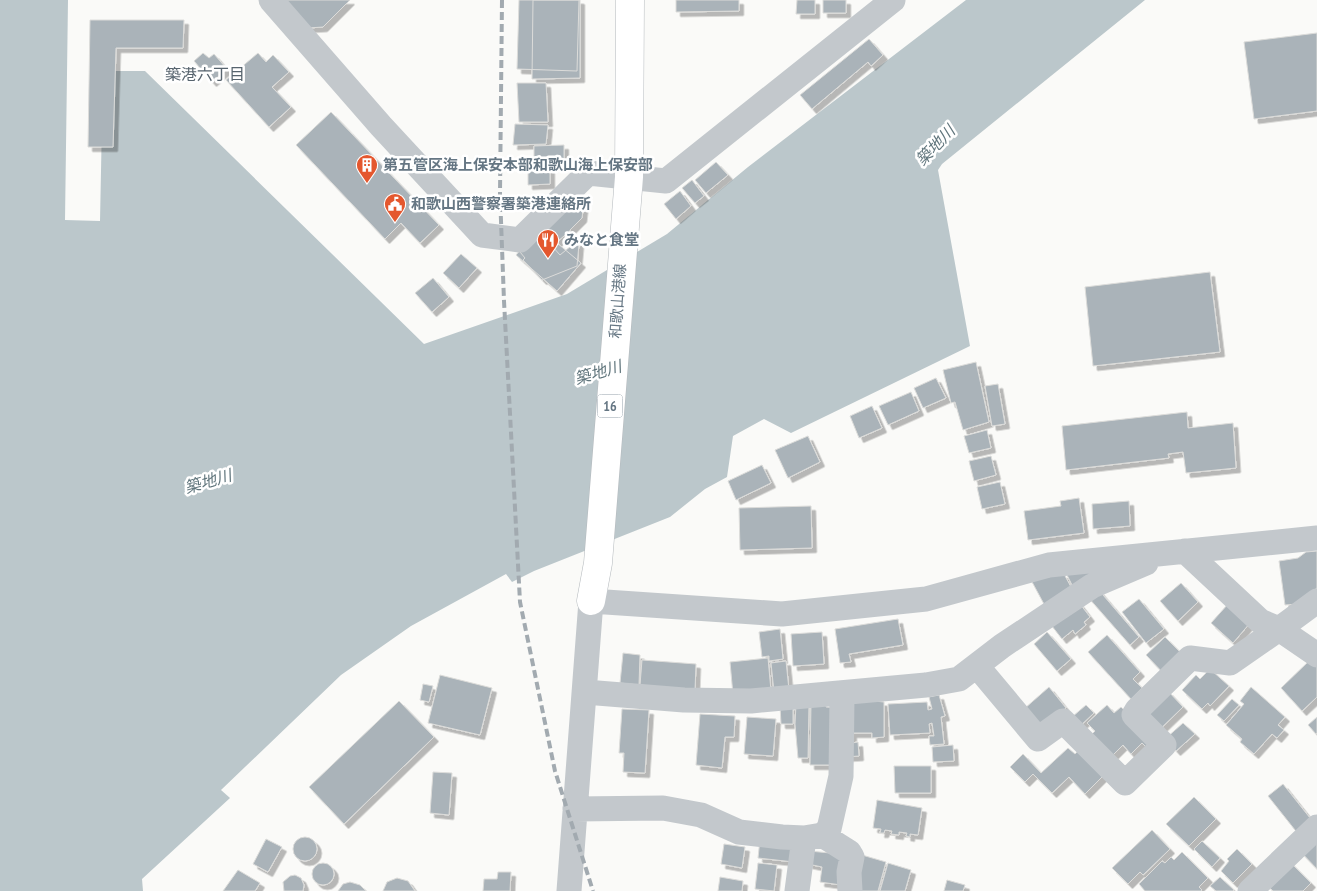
<svg xmlns="http://www.w3.org/2000/svg" width="1317" height="891" viewBox="0 0 1317 891" font-family="'PT Sans Narrow','Noto Sans JP',sans-serif">
<style>
.water{fill:#bbc7cb}
.building{fill:#aab3b9;stroke:#dcdcda;filter:url(#shadow)}
.lines{fill:none;stroke-linecap:round;stroke-linejoin:round}
.major-casing{stroke:#b5babe;stroke-width:29}
.minor{stroke:#c3c8cc;stroke-width:25}
.major{stroke:#fff;stroke-width:28}
.rail{stroke:#a2aab0;stroke-width:4;stroke-dasharray:8 4;stroke-linecap:butt}
.labels{text-anchor:middle;stroke-width:5;stroke-linejoin:round;paint-order:stroke}
.shield{fill:#fff;stroke:#939fa8;stroke-width:1}
.shield-label{font-size:14px;font-weight:bold;fill:#657683}
.poi-label{font-size:15px;font-weight:bold;fill:#657683;stroke:#fff;text-anchor:start}
.street-label{font-size:15px;fill:#657683;stroke:#fff}
.neighbourhood-label{font-size:16px;fill:#57646e;stroke:#fff}
.water-label{font-size:16px;font-style:italic;fill:#60757c;stroke:#fff}
</style>
<defs>
<filter id="shadow"><feDropShadow dx="4.5" dy="4.5" stdDeviation="0" flood-color="#0004"/></filter>
</defs>
<rect width="100%" height="100%" fill="#fafaf8"/>
<path class="water" d="M0,0H68L65,220L100,221L103,71H145L424,344L567,294L667,234L748,167L966,0H1145L942,164L938,170L970,346L791,433L764,419L733,436L727,477L705,489L670,517L534,571L512,582L506,574L411,626L341,675L221,790L230,798L142,879L143,891H0Z"/>
<path class="building" d="M282,0H350L323,27L308,28Z
M519,0H579L577,71L517,69Z
M533,0H580V78L532,79Z
M676,0H739V11L676,12Z
M797,0H815V14H796Z
M823,0H846V13H823Z
M90,20H184L183,48H116L113,147H88Z
M1317,33V111L1254,119L1244,42Z
M869,39L883,55L871,66L868,62L812,109L800,95Z
M203,53L209,58L214,54L227,69L212,82L194,61Z
M258,53L266,62L273,55L289,72L272,87L291,107L269,127L226,80Z
M517,83H546L548,122H519Z
M331,112L439,225L420,243L401,223L385,239L296,145Z
M515,124L548,125L546,144L513,145Z
M564,145V164L550,165V184L528,185V163H534V146Z
M716,162L728,175L706,193L695,180Z
M692,180L704,196L695,203L682,188Z
M680,191L691,206L676,219L664,204Z
M577,200L584,201L582,218L570,230V231L552,246L560,255L577,241L579,244L577,266L542,280L523,260L525,258L520,252Z
M539,228L581,263L557,291L516,255Z
M461,254L477,268L459,288L443,273Z
M1210,272L1220,352L1093,366L1085,287Z
M433,278L449,297L432,312L415,293Z
M976,362L989,422L963,430L955,402L951,403L943,370Z
M936,378L946,398L923,408L914,388Z
M998,384L1005,424L992,426L985,386Z
M911,392L919,411L888,425L879,406Z
M872,406L882,428L859,438L850,416Z
M1187,412L1188,428L1233,423L1236,468L1186,473L1183,452L1168,454L1169,458L1066,470L1062,426Z
M987,430L991,448L969,453L964,436Z
M808,436L820,462L788,478L775,450Z
M991,456L996,475L974,481L969,461Z
M762,465L771,483L736,500L728,481Z
M1000,482L1005,504L982,509L977,487Z
M1079,498L1084,533L1028,540L1024,511L1061,506L1060,501Z
M1129,501L1130,526L1093,529L1092,504Z
M811,506L812,548L740,550L739,508Z
M1317,551V588L1297,604L1285,605L1279,561L1298,558L1306,552Z
M1088,565L1092,578L1073,587L1065,571Z
M1064,574L1071,587L1045,606L1031,580Z
M1181,583L1198,602L1178,621L1160,601Z
M1097,588L1139,637L1130,645L1087,596Z
M1139,599L1164,629L1146,643L1122,612Z
M1077,600L1090,617L1084,622L1086,625L1075,634L1073,630L1062,639L1048,621Z
M1228,604L1250,623L1233,643L1211,623Z
M898,619L903,645L849,654L851,662L840,663L835,629Z
M780,629L783,659L769,661V656L762,657L759,632Z
M822,632L824,664L793,666L791,634Z
M1047,632L1071,659L1057,671L1034,644Z
M1107,635L1140,672L1133,679L1142,688L1131,699L1088,652Z
M1165,637L1185,657L1166,676L1146,655Z
M623,653L640,655L639,685L620,683Z
M768,658L771,691L733,695L730,662Z
M642,660L696,664L695,690L640,685Z
M1310,660L1317,667V697L1302,711L1281,688Z
M786,661L789,690L774,692L771,663Z
M1210,669L1229,686L1210,706L1208,703L1202,709L1182,690L1196,675L1200,679Z
M440,675L492,688L480,735L428,723Z
M423,684L433,686L429,702L420,700Z
M1049,687L1066,708L1041,729L1024,709Z
M1251,687L1285,717L1278,725L1284,730L1277,738L1272,734L1254,754L1240,742L1242,739L1226,725L1244,704L1240,701Z
M1168,691L1183,707L1156,733L1140,716Z
M939,695L945,716L941,717L944,744L930,745L929,736H934L932,723L929,724L930,733L890,735L888,704L927,702L928,710L932,709L929,697Z
M854,699L884,702V737L872,738V733H852V743L858,742L859,756L845,757Z
M1232,699L1239,705L1224,721L1217,715Z
M399,701L434,737L344,824L309,787Z
M811,703H826V707L839,708L838,765H810Z
M796,704H809L808,758H798L795,724Z
M1086,705L1094,713L1080,726L1072,717Z
M1107,705L1114,713L1121,707L1158,745L1151,752L1142,743L1131,754L1123,745L1111,757L1090,736L1095,731L1087,723Z
M780,706H793V724H781Z
M622,709L649,710L645,773L623,772L624,753H619Z
M700,714L735,716L734,737H725L722,768L696,765Z
M747,717L776,719L773,756L744,754Z
M1317,717V733L1316,734L1308,725Z
M1183,723L1195,734L1176,751L1165,739Z
M953,745L954,761L933,762L932,747Z
M1083,746L1107,772L1085,794L1069,777L1052,793L1033,774L1025,782L1010,767L1023,754L1041,773L1068,748L1075,754Z
M894,766H931V793H895Z
M433,772L452,773L449,815L430,813Z
M1283,784L1314,823L1299,835L1268,796Z
M1194,797L1216,819L1189,846L1166,824Z
M877,800L922,808L918,835L910,834V837L906,836L907,833L899,832V835L891,834L892,831L885,830L884,833H880L881,829L873,828Z
M1152,830L1170,849L1143,875L1140,872L1128,884L1112,868Z
M1317,831V869L1298,849Z
M293 849a12 12 0 1 1 24 0a12 12 0 1 1-24 0Z
M266,839L282,847L268,872L253,864Z
M760,839L796,842L794,862L758,858Z
M1202,841L1220,858L1212,867L1194,849Z
M724,844L745,847L742,868L721,864Z
M1237,849L1252,864L1233,883L1221,871L1229,861L1227,859Z
M809,851L841,854V885L820,882L822,867L808,864Z
M1182,852L1208,878L1199,887L1202,890L1201,891H1145L1139,884L1162,861L1165,863L1171,857L1174,860Z
M862,855L886,862L878,891H858Z
M1288,860L1311,883L1303,891H1273L1265,883Z
M758,863L777,865L774,891L755,889Z
M888,863L911,870L905,891H880Z
M312 874a11 11 0 1 1 22 0a11 11 0 1 1-22 0Z
M238,870L260,883L255,891H223Z
M498,872H511L510,891H483L484,879H497Z
M290,876L295,875L301,878L304,885L303,891H284L283,882Z
M720,877L743,881L742,891H718Z
M1220,877L1234,890L1233,891H1216L1210,886Z
M397,878L408,881L415,891H383L387,882Z
M947,880L965,885L963,891H944Z
M350,882L360,885L366,891H338L343,884Z"/>
<g class="lines">
<g class="major-casing">
<path id="major" d="M591,601L598,563L629,177L630,0"/>
</g>
<path class="minor" d="M271,0L381,126L482,235L520,240L588,173L666,181L893,0
M1185,551L1260,621L1279,629L1317,655
M977,666L1038,739L1063,721L1125,783L1164,745L1134,715L1137,710L1190,658L1230,663L1279,629L1317,601
M585,692L684,700L751,701L926,685L959,679L1002,646L1092,586L1146,563
M575,809L663,808L701,815L739,832L782,837L804,838L822,835L829,829L841,776L842,698L843,693
M822,835L849,852L852,857L849,872L850,891
M569,891L591,601L782,614L926,599L1049,565L1317,538
M797,891L804,838
M1250,891L1317,827"/>
<use href="#major" class="major"/>
<path class="rail" d="M502,0L500,194L504,301L520,602L555,771L593,891"/>
</g>
<defs>
<g id="building-pin" transform="scale(1.125)"><path d="M0 17L-7.5 6A9.5 9.5 0 1 1 7.5 6Z" fill="#e4572e" stroke="#fff"/><path d="M-4-6H4V6H1V3H-1V6H-4ZM-2.5-4.3h1.7v1.8h-1.7ZM.8-4.3h1.7v1.8H.8ZM-2.5-1h1.7V.8h-1.7ZM.8-1h1.7V.8H.8Z" fill="#fff"/></g>
<g id="civic-pin" transform="scale(1.125)"><path d="M0 17L-7.5 6A9.5 9.5 0 1 1 7.5 6Z" fill="#e4572e" stroke="#fff"/><path d="M-.6-6.5H3V-4.5H.6V-3L4-1V1h2V6H-6V1h2V-1L-.6-3ZM-1.2 2.5V6h2.4V2.5Z" fill="#fff"/></g>
<g id="restaurant-pin" transform="scale(1.125)"><path d="M0 17L-7.5 6A9.5 9.5 0 1 1 7.5 6Z" fill="#e4572e" stroke="#fff"/><path d="M-5-6h1v4h1v-4h1v4h1v-4h1v5L-1.5 .5V6h-2V.5L-5-1ZM5-6V6H3V1.5H1.5Q1.5-4 5-6Z" fill="#fff"/></g>
</defs>
<g fill-rule="evenodd">
<use href="#building-pin" x="367" y="165"/>
<use href="#civic-pin" x="395" y="204"/>
<use href="#restaurant-pin" x="548" y="240"/>
</g>
<g class="labels">
<rect class="shield" x="597.5" y="394.5" width="25" height="23" rx="4"/>
<g class="shield-label">
<text x="610" y="411">16</text>
</g>
<g class="poi-label">
<text x="383" y="170">第五管区海上保安本部和歌山海上保安部</text>
<text x="411" y="209">和歌山西警察署築港連絡所</text>
<text x="564" y="245">みなと食堂</text>
</g>
<g class="street-label">
<text transform="translate(618 301) rotate(-86)" y="5">和歌山港線</text>
</g>
<g class="neighbourhood-label">
<text x="205" y="80">築港六丁目</text>
</g>
<g class="water-label">
<text transform="translate(935 145) rotate(-46)" y="6">築地川</text>
<text transform="translate(598 372) rotate(-16)" y="6">築地川</text>
<text transform="translate(208 481) rotate(-16)" y="6">築地川</text>
</g>
</g>
</svg>
